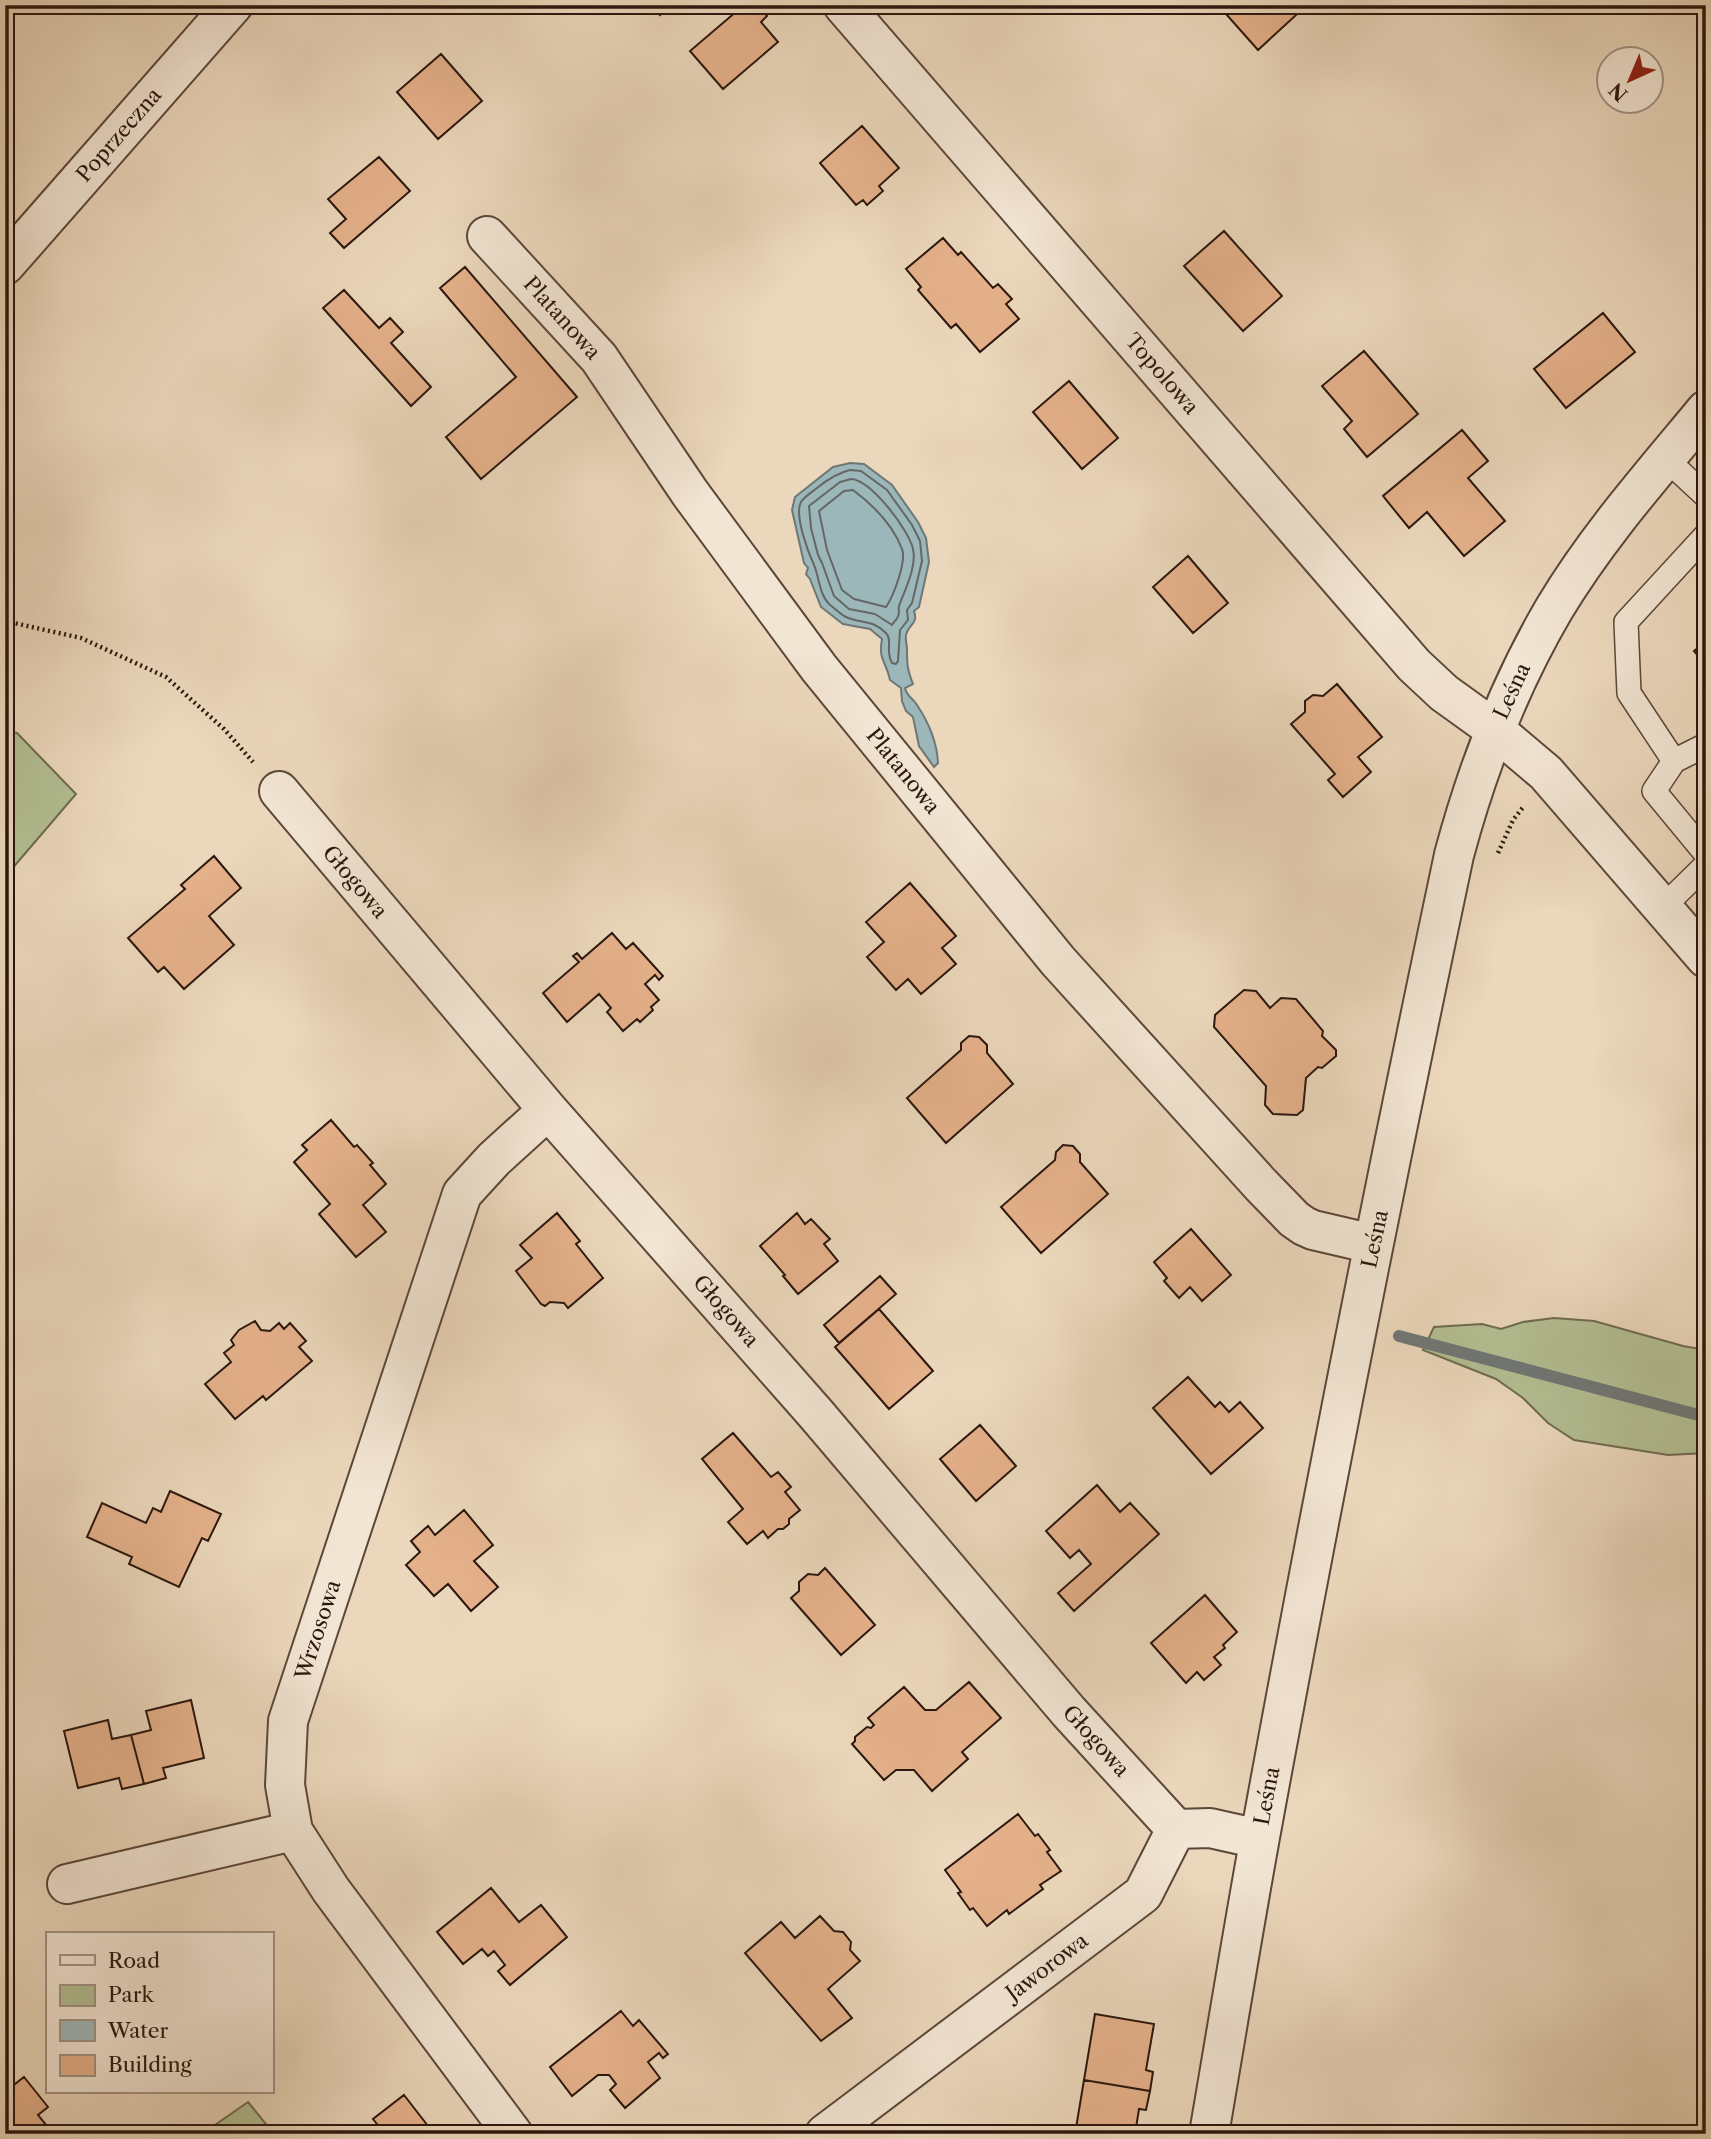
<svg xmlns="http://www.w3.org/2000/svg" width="1711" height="2139" viewBox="0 0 1711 2139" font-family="'Libre Caslon Text',serif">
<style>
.green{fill:#b3bf93;stroke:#6f6b51;stroke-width:2}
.water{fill:#9cb7ba;stroke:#6f7776;stroke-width:2}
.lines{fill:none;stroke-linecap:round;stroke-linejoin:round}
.shore{stroke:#646764;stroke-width:2}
.stream{stroke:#6f7776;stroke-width:12}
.building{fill:#e5b18b;stroke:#2b170f;stroke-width:2}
.service-casing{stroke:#5b473a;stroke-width:26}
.minor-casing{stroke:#5b473a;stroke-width:42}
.path{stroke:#2b170f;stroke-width:4.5;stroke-dasharray:2 3.5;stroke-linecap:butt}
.service{stroke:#f2e5d3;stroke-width:23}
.minor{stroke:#f2e5d3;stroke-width:38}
.labels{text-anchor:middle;stroke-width:6;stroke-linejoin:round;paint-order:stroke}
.street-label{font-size:21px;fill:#2b170f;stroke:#f2e5d3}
</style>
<rect width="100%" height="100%" fill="#ebd7bb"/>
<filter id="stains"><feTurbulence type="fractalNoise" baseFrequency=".00286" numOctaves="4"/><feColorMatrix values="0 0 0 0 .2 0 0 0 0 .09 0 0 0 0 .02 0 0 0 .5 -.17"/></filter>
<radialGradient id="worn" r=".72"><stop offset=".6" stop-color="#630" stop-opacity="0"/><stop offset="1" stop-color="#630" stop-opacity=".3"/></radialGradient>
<path class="green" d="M5,731L17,733L76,794L5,877Z
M1554,1318L1594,1321L1683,1346L1706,1350V1453L1668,1455L1574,1440L1548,1423L1523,1398L1496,1379L1423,1350L1434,1327L1482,1324L1501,1329L1523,1322Z
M248,2102L274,2134H202Z"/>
<path class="water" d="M850,463L864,464L892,485L918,522L926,538L929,562L919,607L914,611C918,623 911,623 907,632C904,637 907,644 907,649C907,664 907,669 913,684L905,688C907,697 913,698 917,705C929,723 937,742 938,763L934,767L919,746L913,717L906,711L902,701L901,688L890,680C886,660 878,661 882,639L870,629L843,624L821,607L810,579L806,574L808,568L804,563L792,510L795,497L833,467Z"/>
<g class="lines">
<path class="shore" d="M850,470L861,471L887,490L912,525L920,541L922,561L912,603L907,610L908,620L900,630L898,661L896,664L892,663C885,651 893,640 886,633C872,619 862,624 846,617C841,615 834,608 829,604C819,594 819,576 814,565C808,552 794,515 801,502C804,497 812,492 817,488C828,479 837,473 850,470Z
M851,479C871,480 909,530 913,549C917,567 905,589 899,606C898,609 900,613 898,616C898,618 893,623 892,625L875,614L849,609L834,596L822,563L818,555L811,528L809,506L840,482Z
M853,490C873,505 893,525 902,549C907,561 893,597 886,607L854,599L842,590L827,550L819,511L844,491Z"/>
<path class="stream" d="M1399,1336L1706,1417"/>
</g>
<path class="building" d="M651,5H671L660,15Z
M744,5H758L767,16L761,22L778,42L723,89L690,51Z
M1218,5H1307L1258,50Z
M441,54L482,101L438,139L397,92Z
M862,126L899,168L879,186L883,191L867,205L863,200L856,205L820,163Z
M379,157L410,191L344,248L330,233L346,219L328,199Z
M1224,231L1282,296L1243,331L1184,266Z
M943,238L958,255L961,252L993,288L998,284L1012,299L1006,304L1019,319L980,352L956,324L951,328L918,290L921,287L906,269Z
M465,267L577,397L481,479L446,437L516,377L440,288Z
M344,290L379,328L390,318L403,332L391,343L431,387L411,406L323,308Z
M1603,313L1635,352L1566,408L1534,369Z
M1364,351L1418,414L1367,457L1344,429L1352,421L1322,386Z
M1069,381L1118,438L1082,469L1033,412Z
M1462,430L1488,461L1468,478L1505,521L1464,556L1427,512L1409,528L1383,496Z
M1188,556L1228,603L1193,633L1153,587Z
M1706,641V665L1694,651Z
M1337,684L1382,737L1358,757L1371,772L1343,797L1328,780L1335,774L1291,724L1305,712V701L1313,695L1323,696Z
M214,856L241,888L209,916L234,945L184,989L164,967L158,972L128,938L185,889L181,885Z
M910,883L956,936L942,948L956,964L921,994L908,979L896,990L867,957L884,942L866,922Z
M612,933L626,949L633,943L663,976L659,980L655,975L645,984L659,1000L651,1007L653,1010L640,1022L637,1019L623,1031L607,1012L611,1008L599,994L567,1022L543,993L579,962L573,956L577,953L582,959Z
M1244,990L1256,991L1270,1008L1281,998L1296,999L1323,1031L1322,1036L1336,1050V1056L1322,1068L1318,1067L1306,1078L1303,1110L1297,1115L1273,1114L1265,1105L1266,1086L1214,1027L1215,1015Z
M969,1036L979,1037L987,1045V1053L1013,1084L946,1143L907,1098L961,1050V1043Z
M331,1120L354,1147L357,1145L373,1163L370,1165L386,1184L363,1205L386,1232L356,1257L319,1214L330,1204L294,1162L307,1150L302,1145Z
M1063,1145L1073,1146L1080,1154V1162L1108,1194L1041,1253L1001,1207L1055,1160L1056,1152Z
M557,1213L580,1241L576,1244L603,1278L568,1308L564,1303L550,1302L545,1306L541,1304L516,1271L532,1258L520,1245Z
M797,1213L805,1224L811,1219L830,1239L824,1244L838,1261L798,1294L783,1276L785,1275L760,1246Z
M1191,1229L1231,1275L1202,1301L1190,1287L1179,1298L1164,1281L1167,1278L1154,1262Z
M880,1276L896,1294L839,1343L824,1325Z
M879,1309L933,1371L889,1409L835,1347Z
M255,1321L261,1330L270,1331L279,1323L284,1329L290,1323L306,1341L299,1347L312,1361L266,1400L263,1396L235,1419L205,1384L231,1362L224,1353L234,1345L231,1340L239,1330Z
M1188,1377L1215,1407L1220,1402L1229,1412L1240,1402L1263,1428L1211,1474L1153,1408Z
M980,1425L1016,1466L976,1501L940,1459Z
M733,1433L771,1477L778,1472L791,1487L785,1492L800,1510L789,1519V1524L783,1529H778L768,1538L763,1531L747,1544L728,1522L743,1509L702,1459Z
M1097,1485L1120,1512L1130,1503L1159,1534L1074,1611L1058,1593L1091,1564L1079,1550L1070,1558L1046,1531Z
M170,1491L221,1514L208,1541L202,1538L179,1587L129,1564L132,1557L87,1537L102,1503L146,1523L153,1508L161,1512Z
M464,1510L493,1545L474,1561L498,1587L471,1611L448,1584L434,1596L406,1565L420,1552L411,1541L428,1526L435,1535Z
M825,1568L875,1625L841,1655L791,1598L799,1591V1582L808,1574L818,1575Z
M1205,1595L1237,1632L1223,1645L1225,1648L1214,1657L1221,1665L1204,1680L1197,1672L1186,1683L1151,1643Z
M969,1682L1001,1718L962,1752L968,1759L932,1791L914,1770H896L884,1780L852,1744L855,1741V1737L867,1727L871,1728L874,1725L868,1718L904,1687L925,1710H936Z
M191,1700L204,1758L163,1768L166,1778L144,1784L131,1735L151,1730L146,1711Z
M108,1720L112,1739L131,1735L144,1784L122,1789L119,1778L78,1788L64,1731Z
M1018,1814L1035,1836L1038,1834L1050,1850L1047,1852L1061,1871L1040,1885L1043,1889L1009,1914L1007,1910L987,1926L973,1908L970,1910L958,1893L961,1892L945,1870Z
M491,1888L519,1922L541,1905L567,1937L510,1985L498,1971L505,1965L494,1951L488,1956L482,1949L463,1964L437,1932Z
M820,1916L834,1931L843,1932L851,1942L850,1950L860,1961L828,1989L852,2018L821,2041L745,1953L781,1922L795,1938Z
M621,2011L633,2026L639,2020L668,2054L663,2058L659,2053L648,2062L660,2078L625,2108L610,2090L616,2084L609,2075H598L572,2096L550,2067Z
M1095,2014L1154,2024L1146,2070L1153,2072L1150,2091L1084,2080Z
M24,2077L48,2107L38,2115L51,2131L55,2128L60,2134H5V2092Z
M1084,2080L1150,2091L1146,2110L1139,2109L1135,2134H1075Z
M404,2095L428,2126L418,2134H385L373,2119Z"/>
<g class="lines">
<g class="service-casing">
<path id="service" d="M1666,459L1706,496
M1706,745L1674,761L1654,791L1706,854
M1674,761L1629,693L1626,622L1706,535
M1663,907L1706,865"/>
</g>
<g class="minor-casing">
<path id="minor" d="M843,5L1414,665L1444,693L1494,729L1546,773L1706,958
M487,236L599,358L690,493L819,668L1058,961L1261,1185L1294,1219L1304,1226L1313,1230L1373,1244
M5,265L233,5
M279,791L548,1110L816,1414L1069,1712L1176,1829
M67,1884L293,1831
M513,2134L331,1890L293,1831L285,1785L288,1721L462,1194L494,1159L548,1110
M825,2134L1143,1894L1176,1829L1210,1828L1259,1839
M1209,2134C1226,2035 1242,1936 1260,1837C1320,1509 1385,1181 1454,855C1477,769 1509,686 1554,609C1597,537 1653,474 1706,410"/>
</g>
<path class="path" d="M5,621L81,638L166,677L224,729L253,762
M1498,853L1513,820L1524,806"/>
<use href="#service" class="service"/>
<use href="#minor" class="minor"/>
</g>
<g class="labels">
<g class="street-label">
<text transform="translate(119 135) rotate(-49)" y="7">Poprzeczna</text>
<text transform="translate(562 318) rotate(48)" y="7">Platanowa</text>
<text transform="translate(1162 374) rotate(49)" y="7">Topolowa</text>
<text transform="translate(1512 691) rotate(-65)" y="7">Leśna</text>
<text transform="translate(903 771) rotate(51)" y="7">Platanowa</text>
<text transform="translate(355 882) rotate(50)" y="7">Głogowa</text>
<text transform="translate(1375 1239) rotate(-78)" y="7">Leśna</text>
<text transform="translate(726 1311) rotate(49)" y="7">Głogowa</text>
<text transform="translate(318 1630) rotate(-72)" y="7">Wrzosowa</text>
<text transform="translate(1096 1741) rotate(48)" y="7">Głogowa</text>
<text transform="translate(1267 1796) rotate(-79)" y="7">Leśna</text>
<text transform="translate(1047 1967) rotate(-37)" y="7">Jaworowa</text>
</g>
</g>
<rect width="1711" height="2139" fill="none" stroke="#ebd7bb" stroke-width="28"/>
<rect x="7" y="7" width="1697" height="2125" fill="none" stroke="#2b170f" stroke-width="3.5"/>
<rect x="14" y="14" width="1683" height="2111" fill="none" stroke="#2b170f" stroke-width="2"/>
<rect x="46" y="1932" width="228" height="161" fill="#f2e5d3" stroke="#a29385" stroke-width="2"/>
<rect x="60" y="1955" width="35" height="10" fill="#f2e5d3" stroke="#a29385" stroke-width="2"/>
<text x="108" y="1968" font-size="21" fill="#2b170f">Road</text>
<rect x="60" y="1985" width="35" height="21" fill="#b3bf93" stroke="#a29385" stroke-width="2"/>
<text x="108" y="2002" font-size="21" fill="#2b170f">Park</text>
<rect x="60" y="2020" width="35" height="21" fill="#9cb7ba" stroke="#a29385" stroke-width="2"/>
<text x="108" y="2038" font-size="21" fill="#2b170f">Water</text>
<rect x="60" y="2055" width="35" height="21" fill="#e5b18b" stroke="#a29385" stroke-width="2"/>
<text x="108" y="2072" font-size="21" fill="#2b170f">Building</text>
<g transform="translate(1630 80) rotate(224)"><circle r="33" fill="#f2e5d3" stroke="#a29385" stroke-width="2"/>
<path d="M0-5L12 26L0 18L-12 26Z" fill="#8f2418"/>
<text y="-10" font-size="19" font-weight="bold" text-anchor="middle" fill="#2b170f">N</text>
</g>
<rect width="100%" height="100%" filter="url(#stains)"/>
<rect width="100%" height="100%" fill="url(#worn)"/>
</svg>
